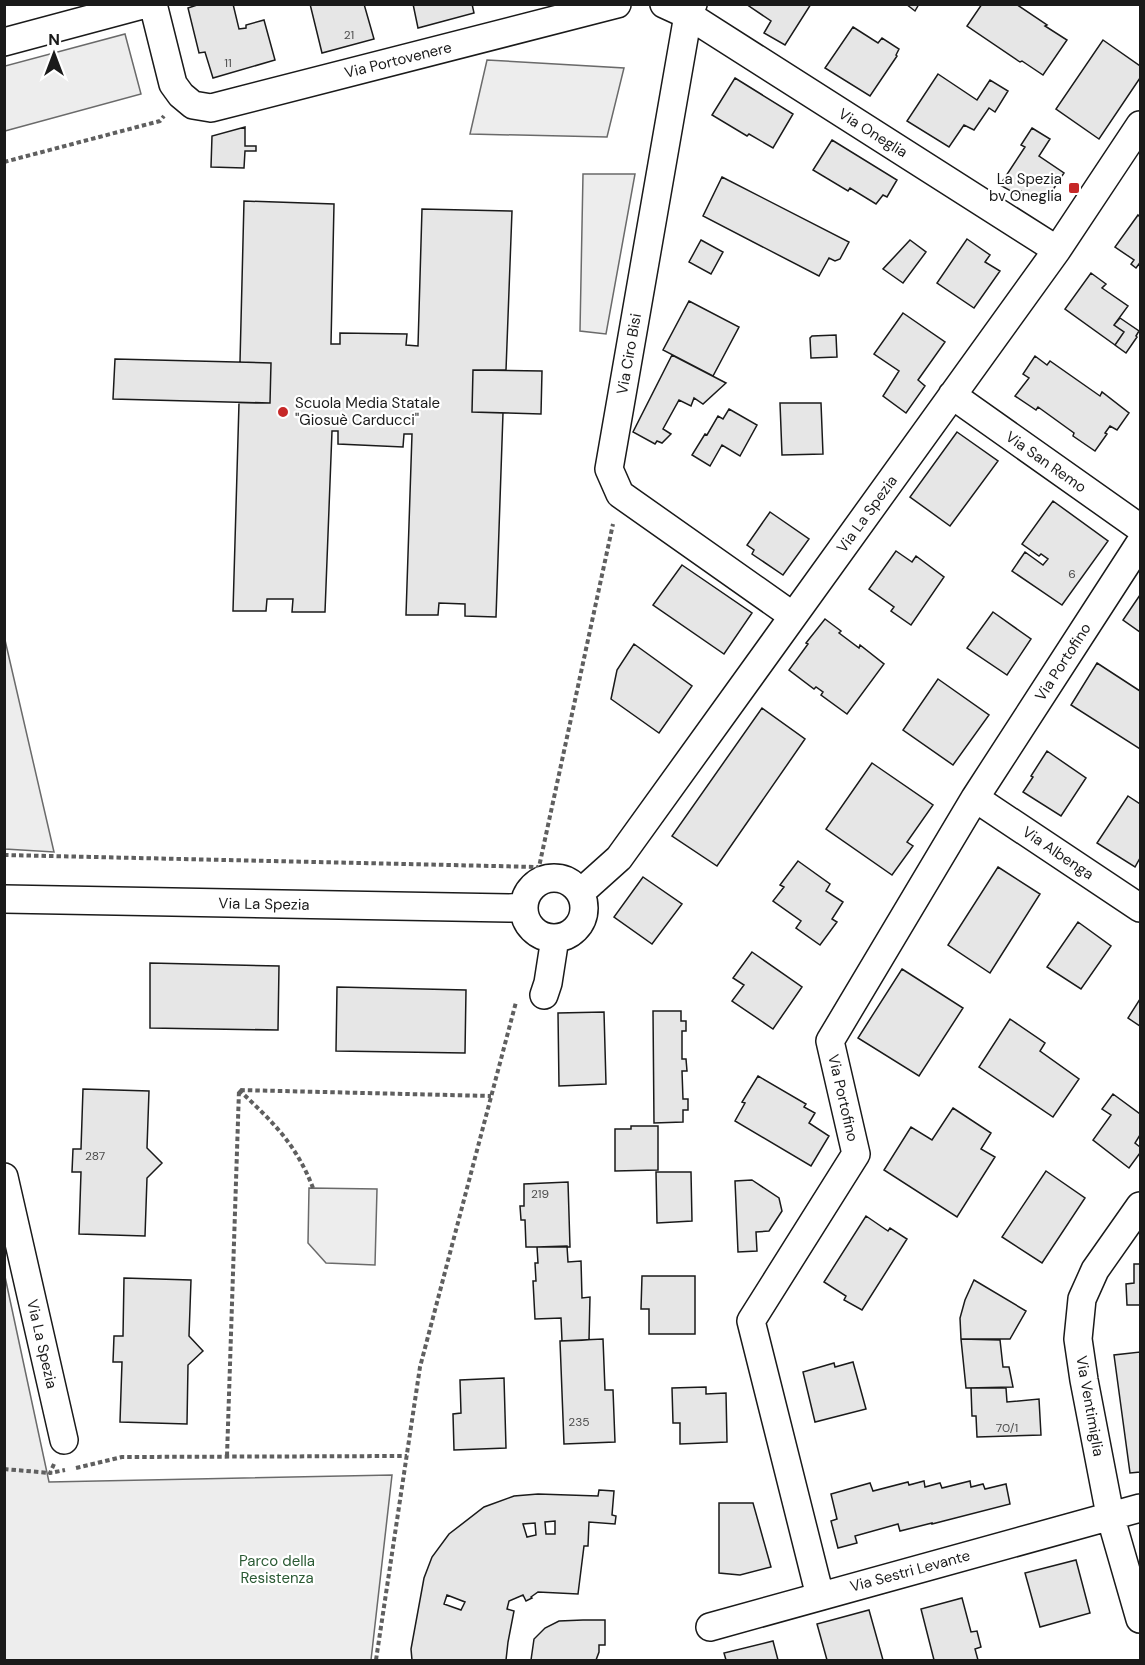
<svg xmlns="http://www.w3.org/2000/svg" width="1145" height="1665" viewBox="0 0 1145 1665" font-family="'DM Sans',sans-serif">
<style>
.built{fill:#ededed;stroke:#6a6a6a;stroke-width:1.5}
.building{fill:#e6e6e6;stroke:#1a1a1a;stroke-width:1.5;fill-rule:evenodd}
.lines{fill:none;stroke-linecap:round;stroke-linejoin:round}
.minor-casing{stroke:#1a1a1a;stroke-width:30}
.path{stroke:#5f5f5f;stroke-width:4;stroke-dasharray:4.5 3;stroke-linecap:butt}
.minor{stroke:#fff;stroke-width:27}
.poi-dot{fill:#c62828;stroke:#fff;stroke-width:2}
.labels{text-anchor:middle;stroke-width:4.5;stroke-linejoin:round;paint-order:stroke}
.number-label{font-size:12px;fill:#4d4d4d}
.street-label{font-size:15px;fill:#1a1a1a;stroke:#fff}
.poi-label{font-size:15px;fill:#1a1a1a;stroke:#fff;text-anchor:end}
.park-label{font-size:15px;fill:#2b5a34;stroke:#fff}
</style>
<rect width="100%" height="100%" fill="#fff"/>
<path class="built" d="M125,34L141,94L5,131V66Z
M487,60L624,68L607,137L470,134Z
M583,174H635L606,334L580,331Z
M5,640L54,852L5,849Z
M309,1188L377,1189L375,1265L326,1263L308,1243Z
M4,1272L49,1482L392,1475L371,1660H5Z"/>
<path class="building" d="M200,4H233L239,29L246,28V25L264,20L275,60L213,78L205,52L199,53L188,8Z
M310,4H364L374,39L322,53Z
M413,4H472L474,13L418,28Z
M746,4H811L785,45L764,33L771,21Z
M906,4H919L915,11Z
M982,4H1016L1047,25L1045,26L1067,40L1043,75L1022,61L1020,62L967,26Z
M853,27L878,43L882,38L899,49L896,55L897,56L870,96L825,68Z
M1103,40L1140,66V78L1099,139L1056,109Z
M938,74L977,100L990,80L1008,91L995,112L989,108L974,130L964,125L949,147L907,121Z
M735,78L793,114L773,148L749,134L747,136L712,115Z
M245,127V146H256V151H245L244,168L211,167L212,136Z
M1032,128L1050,139L1039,156L1064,173L1043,205L1021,191L1018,195L1000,185L1025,147L1021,145Z
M832,140L897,180L887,197L883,195L876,204L850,188L848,191L813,170Z
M722,177L849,242L840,259L835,261L829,258L819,276L703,216Z
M244,201L334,204L331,344H340V333L407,334L406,345L418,346L422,209L512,211L506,370H473L472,412L503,413L496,617L465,616V604L439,603L438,615H406L412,434H404L403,447L338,444V431H332L325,612H292L293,599H267L266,611H233L239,403H270L271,363L240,362Z
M1138,215L1140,217V265L1139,264L1136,268L1131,264L1134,260L1115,247Z
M967,239L990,255L985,262L1000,271L974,308L937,283Z
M701,240L723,252L711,274L689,262Z
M910,240L926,252L903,283L883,269Z
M1091,273L1106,284L1102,288L1128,306L1114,325L1124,332L1115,345L1065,309Z
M689,301L739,327L713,376L663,350Z
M903,313L945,342L918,380L925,386L906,413L883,396L899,371L874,354Z
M1120,318L1139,331L1136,336L1137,337L1126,353L1115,345L1124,332L1114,325Z
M836,335L837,357L811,358L810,338L812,336Z
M672,355L726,383L703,404L694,398L691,406L679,400L663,429L671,434L662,443L657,441L655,444L633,432Z
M1035,356L1047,365L1050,361L1100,396L1102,392L1129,413L1117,430L1110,426L1105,433L1107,434L1095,451L1073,436L1074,433L1038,407L1036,410L1015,396L1029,378L1023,374Z
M115,359L271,363L270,403L113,399Z
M473,370L542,371L541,414L472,412Z
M780,403H821L823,454L782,455Z
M729,409L757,425L740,456L722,445L710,466L692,455L705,434L707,435L718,416L723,419Z
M957,432L998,461L950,526L910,497Z
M1053,501L1108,541L1062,605L1012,571L1025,552L1043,565L1048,559L1041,554L1039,556L1022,544Z
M770,512L809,539L783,575L752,554L754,550L747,545Z
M896,551L912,562L916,556L944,577L911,625L891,611L894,607L869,589Z
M682,565L752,613L724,654L653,605Z
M1140,595V632L1123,620Z
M993,612L1031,639L1007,675L967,648Z
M825,619L841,631L839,633L859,648L860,645L884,664L847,714L821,695L823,692L816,687L814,689L789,670L808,644L806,643Z
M634,644L692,686L659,733L611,699L617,670Z
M1097,663L1140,691V749L1071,705Z
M938,679L989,715L953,765L903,730Z
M762,708L805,739L717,866L672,836Z
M1047,751L1086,778L1061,816L1023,792L1033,777L1031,776Z
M872,763L933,805L907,842L913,846L892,875L826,829Z
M1128,796L1140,804V858L1135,867L1097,843Z
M798,861L830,884L826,891L843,902L832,919L837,922L820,945L796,928L801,921L773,901L784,887L780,885Z
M998,867L1040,894L990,973L948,945Z
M643,877L682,904L652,944L614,917Z
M1078,922L1111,946L1081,989L1047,967Z
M752,952L802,987L773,1029L732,1001L744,985L733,978Z
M150,963L279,966L278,1030L150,1028Z
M902,969L963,1008L919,1076L858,1038Z
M337,987L466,990L465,1053L336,1051Z
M1140,999V1026L1128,1018Z
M653,1011H681V1021H686V1031H682V1059H686L687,1071H682L683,1099H688V1110H683V1122L654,1123Z
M604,1012L606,1084L559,1086L558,1013Z
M1010,1019L1045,1043L1040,1051L1079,1079L1053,1117L979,1067Z
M758,1076L806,1104L804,1107L815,1113L809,1123L829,1136L811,1166L735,1121L745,1103L742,1102Z
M83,1089L149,1091L147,1148L162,1163L147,1178L145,1236L79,1234L81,1172H72L73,1149H81Z
M1113,1094L1140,1114V1135L1135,1143L1140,1147V1153L1129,1168L1093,1140L1111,1115L1102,1109Z
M953,1108L991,1133L981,1149L995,1157L957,1217L884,1170L911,1127L932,1140Z
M631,1126H658V1170L615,1171V1129H631Z
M1046,1171L1085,1198L1042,1263L1002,1237Z
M656,1172H691L692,1221L657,1223Z
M752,1180L779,1198L782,1211L769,1231L756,1232L757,1251L738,1252L735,1181Z
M568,1182L570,1247H526L525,1220H521L520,1206H524V1184Z
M866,1216L888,1231L890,1228L907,1239L862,1310L844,1300L846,1296L824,1282Z
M567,1246L568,1262L581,1261L582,1298L590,1297L589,1340L562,1341L561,1318L535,1319L533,1281H536L535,1263H538L537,1247Z
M1134,1264H1140V1305H1127L1126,1284L1134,1283Z
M642,1276H695V1334H649V1309H641Z
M124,1278L191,1280L189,1336L203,1351L188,1365L187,1424L120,1422L122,1362H113L114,1336H123Z
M974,1280L1026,1311L1010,1339H961L960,1318L965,1300Z
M603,1339L605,1390H613L615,1442L564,1444L560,1341Z
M961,1339L1000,1340L1003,1367H1009L1013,1387L966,1388Z
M1140,1352V1472L1130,1473L1114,1355Z
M853,1362L866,1409L815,1422L803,1372L834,1363L835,1367Z
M504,1378L506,1448L454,1450L453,1414L461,1413L460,1380Z
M706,1387V1394L726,1393L727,1442L680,1444V1423H673L672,1388Z
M971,1388H1006L1007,1402L1039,1399L1041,1435L977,1437L976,1416H972Z
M924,1481L925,1487L940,1483L942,1488L970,1481L971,1487L983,1484L985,1489L1006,1484L1010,1504L932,1524V1523L900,1531L898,1524L855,1536L857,1543L838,1548L831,1521L837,1519L831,1494L870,1483L873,1491L908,1482L909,1485Z
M599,1490L614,1491L612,1515L616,1516L615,1524L589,1522L588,1546H584L578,1594L538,1592L531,1597L532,1598L526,1601L523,1595L509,1601L507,1609L514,1611L508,1642L506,1660H412L411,1649L424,1578L432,1557L449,1534L484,1507L514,1496L538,1494L598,1496ZM555,1521V1534H546L545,1522ZM535,1523L536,1535L527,1537L523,1524ZM447,1595L465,1602L461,1610L444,1604Z
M719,1503H753L771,1567L740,1575L719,1573Z
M1076,1560L1090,1613L1040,1627L1025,1573Z
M962,1598L971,1632L977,1631L981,1647L975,1649L978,1660H934L921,1609Z
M869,1610L883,1660H827L817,1624Z
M583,1620H605V1645H599V1652L596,1660H531L534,1639L545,1628L559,1621Z
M773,1641L778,1660H726L724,1653Z"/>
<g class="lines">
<g class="minor-casing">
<path id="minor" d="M153,4L173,84L181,95L193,105L211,108L617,4
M664,4L688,15L1057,250
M693,4L688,15L609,469L620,494L793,616
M4,42L146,4
M952,395L1140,528
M975,798L1140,908
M524 908a30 30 0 1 1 60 0a30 30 0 1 1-60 0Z
M580,893L619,858L1057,250L1140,125
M4,899L509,908L524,907
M544,995L548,983L555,938
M4,1177L64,1440
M1140,1206L1095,1270L1082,1299L1078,1339L1084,1380L1110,1515L1140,1619
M820,1596L751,1321L856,1154L830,1041L975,798L1140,543
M710,1627L1140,1508"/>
</g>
<path class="path" d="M4,162L160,121L164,116
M4,855L538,867
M524,879L539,867L613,524
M239,1090C273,1122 296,1144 313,1188
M227,1456L239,1090L491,1096
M54,1464L50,1473L65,1470
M76,1468L122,1457L407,1456
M4,1469L50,1473
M376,1660L420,1367L516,1002"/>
<use href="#minor" class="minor"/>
</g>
<g class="poi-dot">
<rect x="1068" y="182" width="12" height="12" rx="3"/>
<circle cx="283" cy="412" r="6"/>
</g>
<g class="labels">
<g class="number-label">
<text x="349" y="39">21</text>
<text x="228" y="67">11</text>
<text x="1072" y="578">6</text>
<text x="95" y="1160">287</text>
<text x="540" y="1198">219</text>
<text x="579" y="1426">235</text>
<text x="1007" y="1432">70/1</text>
</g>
<g class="street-label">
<text transform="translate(398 60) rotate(-14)" y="5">Via Portovenere</text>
<text transform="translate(873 133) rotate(32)" y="5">Via Oneglia</text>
<text transform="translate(629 354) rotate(-80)" y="5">Via Ciro Bisi</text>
<text transform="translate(1046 462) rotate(35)" y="5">Via San Remo</text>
<text transform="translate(867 514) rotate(-54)" y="5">Via La Spezia</text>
<text transform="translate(1063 662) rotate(-57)" y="5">Via Portofino</text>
<text transform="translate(1058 853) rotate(34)" y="5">Via Albenga</text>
<text transform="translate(264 904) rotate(1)" y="5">Via La Spezia</text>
<text transform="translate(843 1098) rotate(77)" y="5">Via Portofino</text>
<text transform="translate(42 1344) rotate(77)" y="5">Via La Spezia</text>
<text transform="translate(1090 1406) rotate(80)" y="5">Via Ventimiglia</text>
<text transform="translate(910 1571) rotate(-15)" y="5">Via Sestri Levante</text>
</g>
<g class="poi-label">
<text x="1062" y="184">La Spezia<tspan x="1062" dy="17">bv Oneglia</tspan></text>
<text x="295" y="408" text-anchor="start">Scuola Media Statale<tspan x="295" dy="17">"Giosuè Carducci"</tspan></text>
</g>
<g class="park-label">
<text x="277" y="1566">Parco della<tspan x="277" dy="17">Resistenza</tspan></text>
</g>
</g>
<rect width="1145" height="1665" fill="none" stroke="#1a1a1a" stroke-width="12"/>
<g transform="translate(54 54)" stroke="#ffffff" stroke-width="4.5" paint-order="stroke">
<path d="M0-4.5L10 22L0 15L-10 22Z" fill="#1a1a1a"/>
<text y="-9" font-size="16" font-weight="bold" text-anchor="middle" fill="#1a1a1a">N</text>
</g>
</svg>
